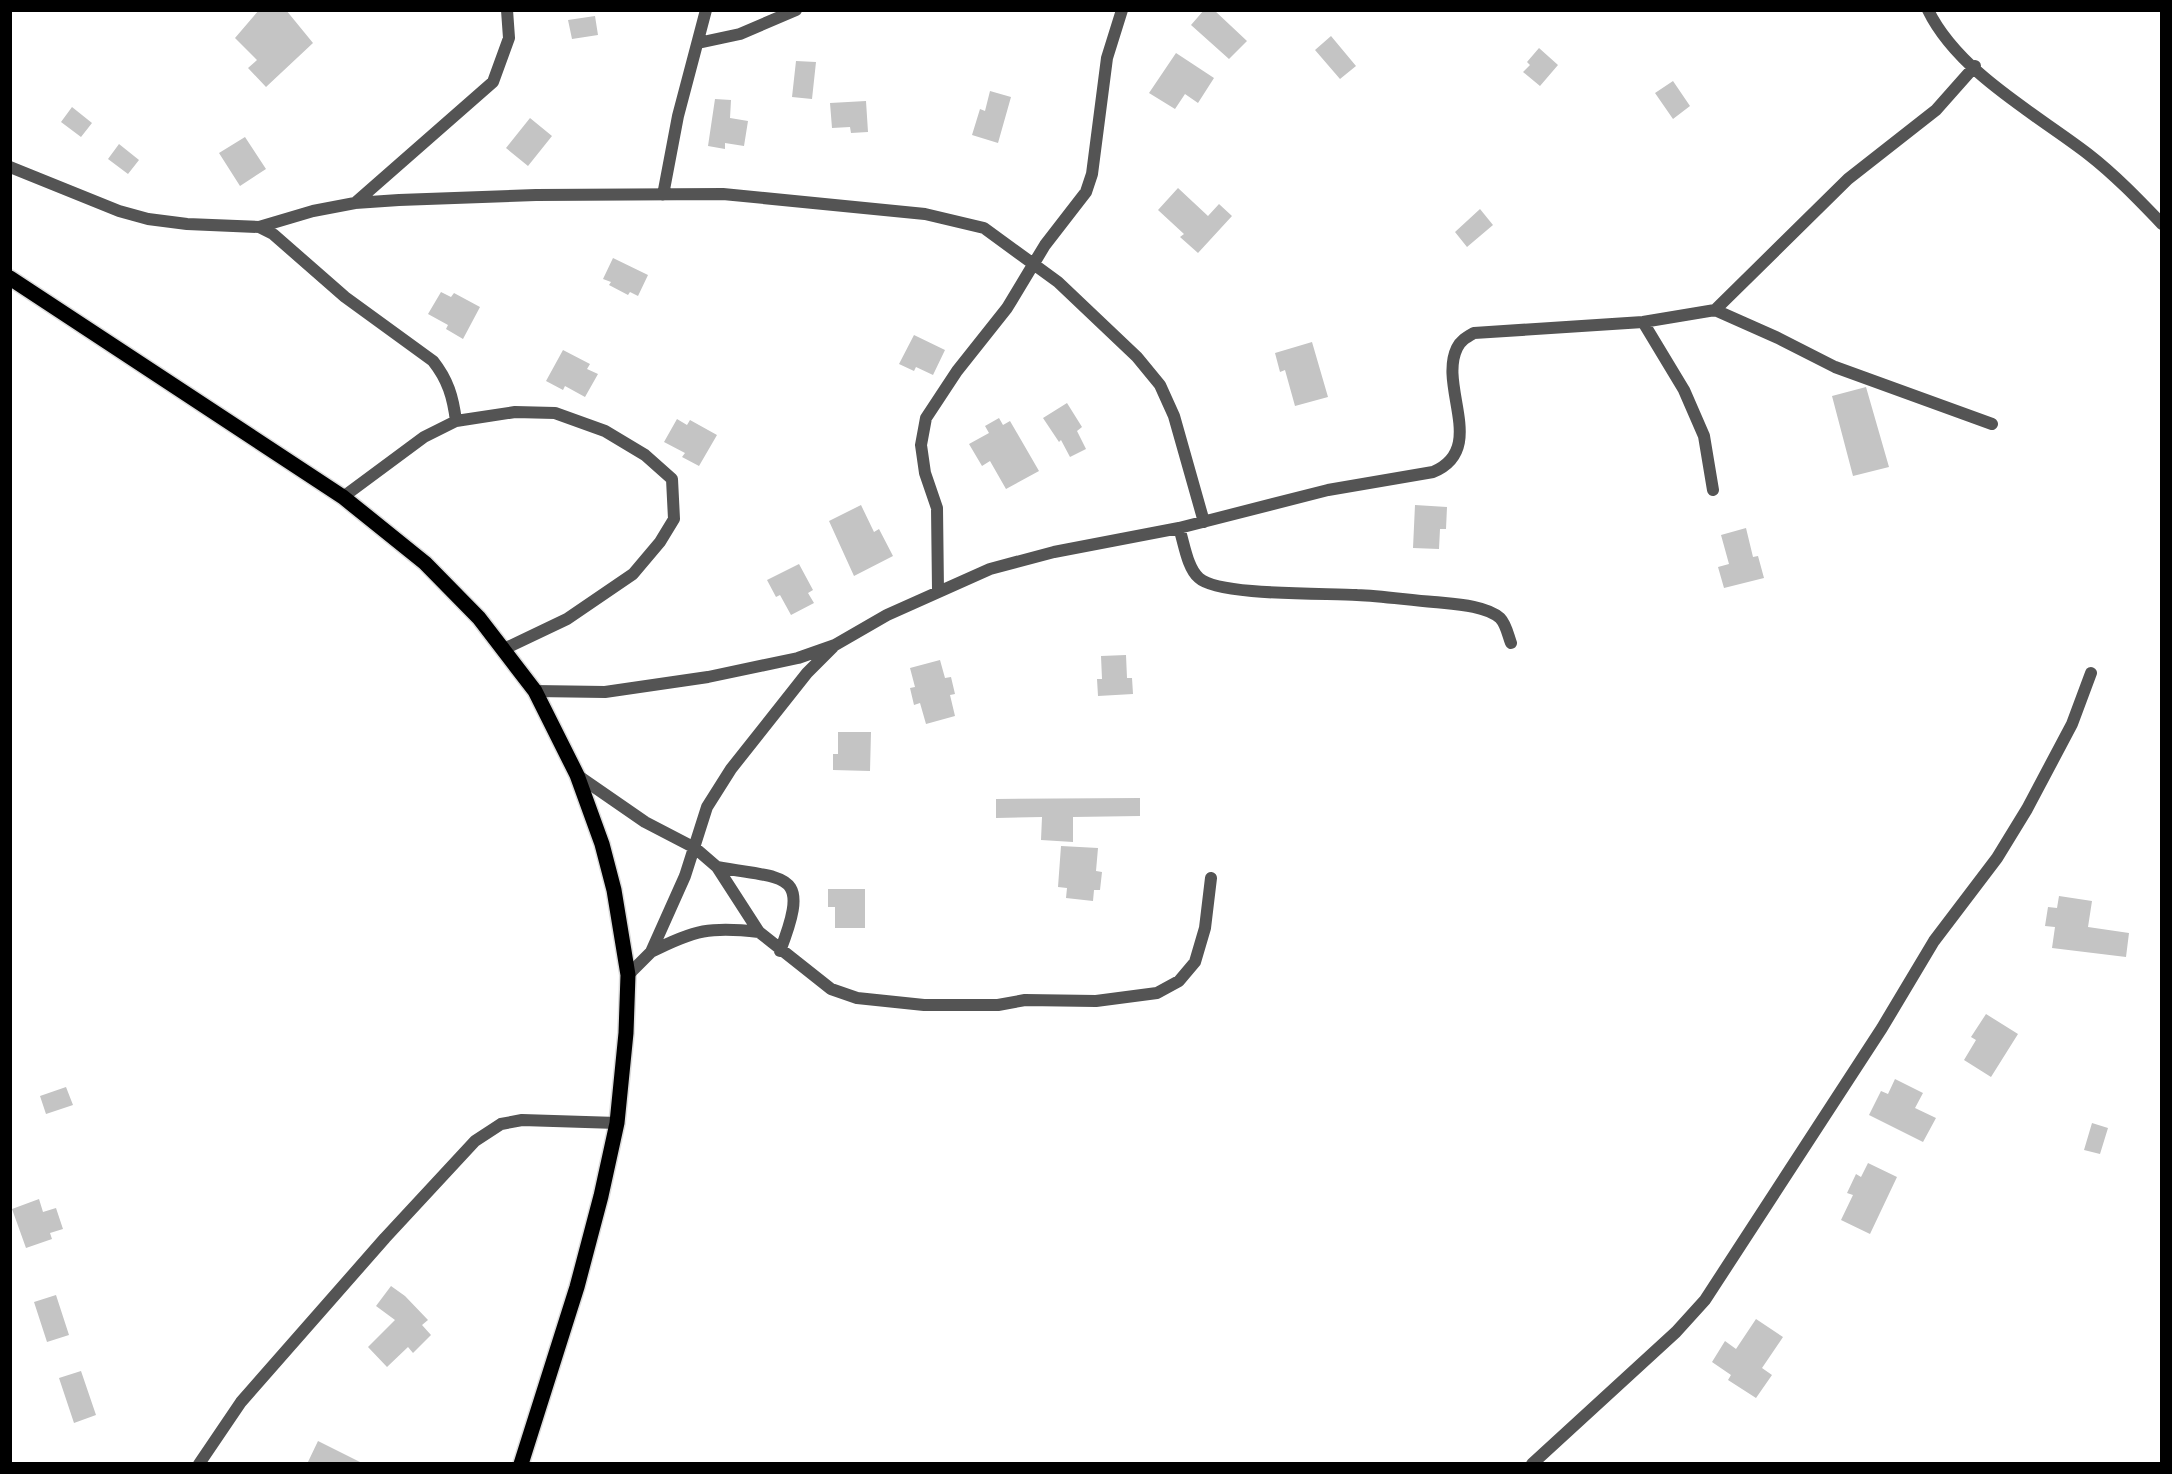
<svg xmlns="http://www.w3.org/2000/svg" width="2172" height="1474" viewBox="0 0 2172 1474" font-family="Mulish,sans-serif">
<style>
.building{fill:#c4c4c4}
.lines{fill:none;stroke-linecap:round;stroke-linejoin:round}
.primary-casing{stroke:#dbdbdb;stroke-width:18}
.street{stroke:#545454;stroke-width:12}
.primary{stroke:#000;stroke-width:15}
</style>
<rect width="100%" height="100%" fill="#fff"/>
<path class="building" d="M259,10H286L313,43L266,87L248,68L257,60L235,38Z
M1204,10H1214L1247,41L1229,59L1191,25Z
M595,16L598,35L572,39L568,20Z
M1331,36L1356,66L1340,79L1315,50Z
M1539,48L1558,65L1540,86L1523,72L1530,65L1527,62Z
M1176,53L1214,78L1198,103L1185,94L1175,109L1149,93Z
M796,61L816,62L812,99L792,97Z
M1673,81L1690,106L1673,119L1655,93Z
M990,91L1011,97L998,143L972,135L980,109L985,111Z
M715,99L731,100L730,118L748,121L744,146L725,143V149L708,146Z
M866,101L868,132L851,133L850,127L832,128L830,103Z
M72,107L92,123L81,137L61,122Z
M530,118L552,136L528,166L506,148Z
M245,137L266,169L240,186L219,153Z
M119,144L139,160L128,174L108,159Z
M1178,188L1208,216L1219,204L1232,216L1198,253L1180,237L1184,234L1158,210Z
M1480,209L1493,225L1467,247L1455,232Z
M613,258L648,275L638,296L630,292L628,295L609,285L611,282L603,279Z
M441,292L451,297L454,293L480,307L463,339L446,329L448,325L428,314Z
M914,335L945,350L933,375L916,367L914,371L899,364Z
M1312,342L1328,397L1295,406L1285,370L1280,372L1275,353Z
M563,350L590,364L587,369L598,374L585,397L565,386L563,390L546,381Z
M1866,387L1889,467L1853,476L1832,396Z
M1067,403L1082,427L1077,431L1086,449L1070,457L1061,440L1059,442L1043,418Z
M999,418L1003,425L1010,421L1039,471L1006,489L990,461L982,466L969,444L989,433L985,426Z
M677,419L687,425L690,420L717,435L699,466L682,457L685,453L664,442Z
M861,505L874,532L879,529L893,556L854,576L829,521Z
M1415,505L1447,507L1446,529H1440L1439,549L1413,548Z
M1746,528L1753,557L1758,556L1764,578L1724,588L1718,567L1729,564L1721,535Z
M799,564L813,590L808,593L814,603L791,615L780,595L776,597L767,580Z
M1126,655L1127,678H1132L1133,694L1098,696L1097,679H1102L1101,656Z
M940,660L945,678L951,677L955,694L950,695L955,716L926,724L920,703L914,705L910,688L915,687L910,668Z
M838,732H871L870,771L833,770V754H838Z
M1140,798V816L1073,817V842L1041,840L1042,817L996,818V799Z
M1061,846L1098,848L1096,871L1102,872L1100,890H1094L1093,901L1066,898L1067,888L1058,887Z
M828,889H865V928H835V907H828Z
M2059,896L2092,901L2088,927L2129,933L2126,957L2052,948L2055,927L2045,926L2048,907L2057,908Z
M1986,1014L2018,1034L1991,1077L1964,1060L1976,1040L1971,1037Z
M1895,1079L1923,1093L1915,1108L1936,1118L1923,1142L1869,1115L1881,1091L1888,1094Z
M66,1087L73,1105L46,1114L40,1096Z
M2092,1123L2108,1128L2100,1154L2084,1150Z
M1868,1163L1897,1177L1870,1234L1841,1220L1853,1195L1847,1193L1856,1174L1861,1177Z
M39,1199L43,1212L56,1208L63,1229L50,1233L52,1239L26,1248L12,1209Z
M391,1286L405,1296L428,1320L422,1325L431,1335L413,1353L408,1347L387,1367L368,1347L395,1320L376,1306Z
M56,1295L69,1335L47,1342L34,1302Z
M1756,1319L1783,1337L1762,1368L1772,1375L1756,1398L1728,1380L1731,1375L1712,1362L1725,1341L1736,1349Z
M81,1371L96,1415L74,1423L59,1378Z
M318,1441L364,1464H307Z"/>
<g class="lines">
<g class="primary-casing">
<path id="primary" d="M10,278L343,497L425,563L479,618L535,691L577,775L602,844L614,890L628,975L626,1033L617,1123L601,1196L577,1287L521,1464"/>
</g>
<path class="street" d="M1928,10C1958,72 2036,114 2088,154C2115,175 2138,199 2162,224
M698,43L740,34L796,10
M10,167L119,211L148,219L187,224L259,227L313,211L355,203L399,200L536,195L723,194L925,214L984,228L1058,282L1137,357L1160,385L1174,416L1204,522
M663,195L678,116L706,10
M355,203L493,82L509,38L507,10
M259,227L273,234L345,297L433,361C448,380 453,397 456,421
M1715,310L1778,338L1835,367L1992,424
M1643,322L1684,390L1704,436L1713,490
M343,497L424,437L456,421L515,412L555,413L605,431L645,455L672,479L674,519L660,542L633,574L567,619L504,649
M1179,528C1184,542 1187,568 1199,578C1218,596 1326,593 1357,595C1382,596 1408,600 1434,602C1453,604 1485,605 1500,618C1506,624 1508,635 1511,643
M938,590L937,508L925,473L921,445L926,418L957,371L1007,308L1045,245L1086,192L1092,174L1107,58L1122,10
M535,691L605,692L708,677L798,658L835,645L887,615L990,569L1054,552L1179,528L1328,490L1433,472C1488,449 1438,387 1457,348C1461,340 1467,337 1474,333L1643,322L1715,310L1848,179L1936,110L1975,66
M577,775L645,822L695,848L717,867L759,932L831,989L857,998L924,1005H998L1025,1000L1096,1001L1157,993L1179,981L1195,962L1205,928L1211,878
M717,867C786,880 812,869 780,951
M651,952C694,930 711,926 759,932
M628,975L651,952L685,876L707,807L731,769L807,673L833,647
M199,1464L241,1402L385,1238L475,1141L501,1124L522,1120L617,1123
M1532,1464L1676,1332L1705,1300L1882,1028L1934,941L1997,858L2027,809L2072,724L2091,673"/>
<use href="#primary" class="primary"/>
</g>
<rect width="2172" height="1474" fill="none" stroke="#000000" stroke-width="24"/>
</svg>
